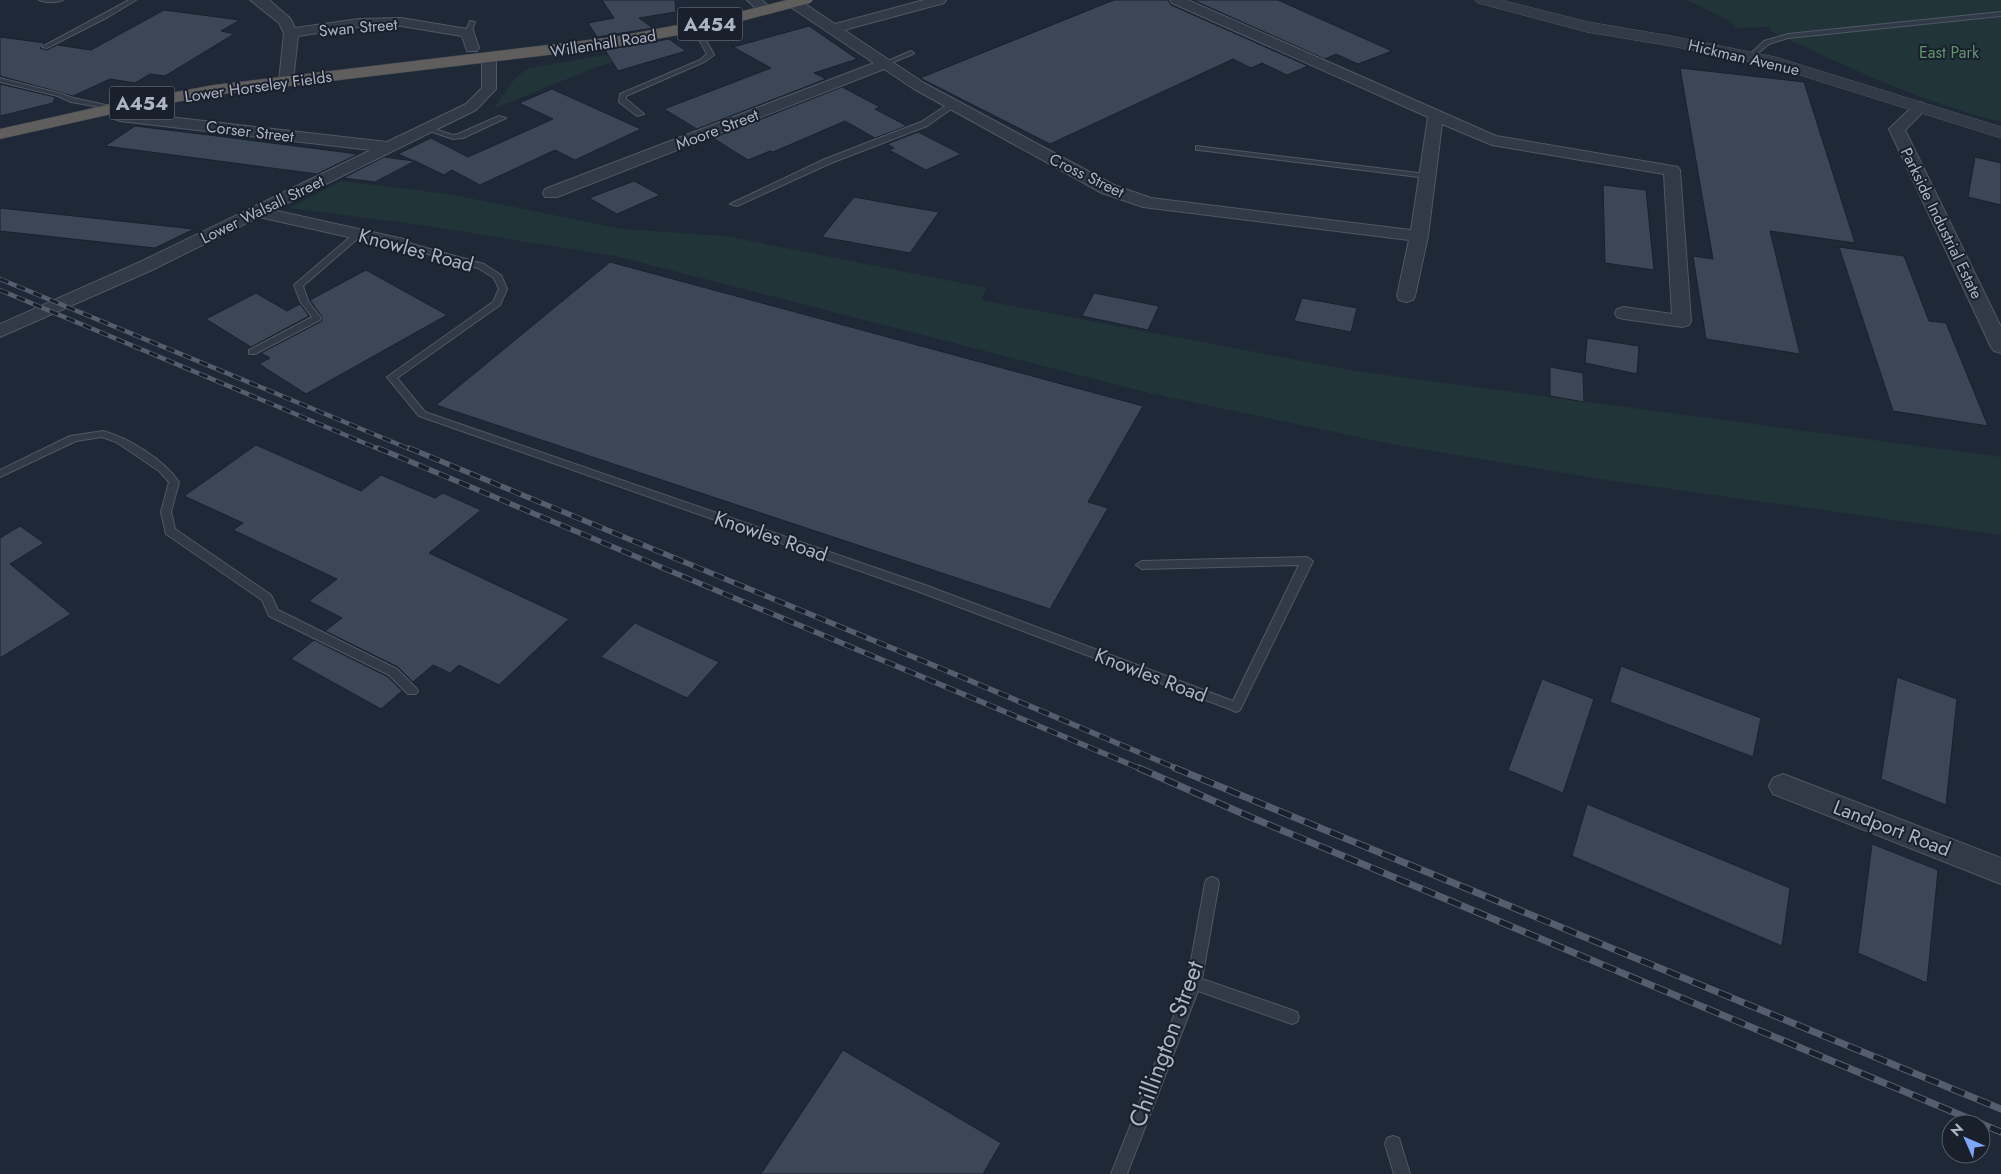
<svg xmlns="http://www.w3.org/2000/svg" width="2001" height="1174" viewBox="0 0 2001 1174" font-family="Jost,sans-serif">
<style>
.green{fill:#213437}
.building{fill:#3b4657;stroke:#1a212d}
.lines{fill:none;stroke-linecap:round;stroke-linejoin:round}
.service-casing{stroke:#505765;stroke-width:2}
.minor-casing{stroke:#505765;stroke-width:2}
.tertiary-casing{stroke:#505765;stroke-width:1}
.trunk-casing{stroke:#3d4451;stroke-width:1}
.service{fill:#333a47;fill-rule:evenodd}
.minor{fill:#333a47;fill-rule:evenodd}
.tertiary{fill:#333a47;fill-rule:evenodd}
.trunk{fill:#5f5e5c;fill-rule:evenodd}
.rail-far2-casing{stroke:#555e6e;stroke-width:4.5}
.rail-far1-casing{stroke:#555e6e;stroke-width:5.5}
.rail-casing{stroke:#555e6e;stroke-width:7}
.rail-far2{stroke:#191f2b;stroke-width:3;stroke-dasharray:9;stroke-linecap:butt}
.rail-far1{stroke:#191f2b;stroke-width:4;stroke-dasharray:11;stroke-linecap:butt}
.rail{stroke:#191f2b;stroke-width:5;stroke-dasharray:14;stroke-linecap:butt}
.labels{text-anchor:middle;stroke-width:4;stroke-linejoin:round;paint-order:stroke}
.far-street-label{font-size:16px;fill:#adb4c4;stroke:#191f2b}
.far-park-label{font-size:16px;fill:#659472;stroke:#191f2b}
.shield{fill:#191f2b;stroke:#818796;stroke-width:1}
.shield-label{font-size:19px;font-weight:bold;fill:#adb4c4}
.street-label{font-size:20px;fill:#adb4c4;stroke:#191f2b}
.near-street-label{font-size:24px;fill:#adb4c4;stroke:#191f2b}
</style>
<rect width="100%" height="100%" fill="#1f2836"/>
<path class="green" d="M1686,0H2001V122C1922,102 1846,67 1773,32L1768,27L1737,28L1730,21Z
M675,43L594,68L493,109L516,77L529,68Z
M341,181L449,194L623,229L726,236L987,288L981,300L1355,371L2001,457V535L1600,479L1391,444L1149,393L615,256L421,225L289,208Z"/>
<path class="building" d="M602,0H675L676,12L639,18L653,28L597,37L588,23L614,18Z
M1114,0H1168L1171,5L1308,66L1287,75L1262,63L1251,68L1233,59L1050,144L920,78Z
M1193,0H1278L1392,51L1358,64L1336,54L1325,59Z
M164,10L240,20L221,31L234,34L165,76L150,74L135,83L110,79L73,96L0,76V37L45,43L40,48L47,50L57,45L91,50Z
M809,26L857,59L814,73L826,79L697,129L664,109L771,68L733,47Z
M669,39L686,51L618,71L605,50Z
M1680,68L1804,82L1855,243L1770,231L1800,354L1706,339L1693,256L1713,259Z
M0,84L55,97L53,103L0,116Z
M842,87L880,107L875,109L907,126L875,138L845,121L773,152L770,151L748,160L713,138Z
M552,89L641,129L575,160L555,150L480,185L452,170L444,175L415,161L375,182L343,178L384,157L414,161L398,154L431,138L468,157L553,119L519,103Z
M135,126L209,135L358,154L317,174L105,146Z
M918,132L961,154L926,170L889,150L894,148L887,144Z
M1975,157L2001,163V205L1968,197Z
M634,181L660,195L617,214L589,198Z
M1603,185L1646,190L1654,270L1605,263Z
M854,197L898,205L939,212L910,253L822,237Z
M0,208L194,229L155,248L0,231Z
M1839,247L1904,256L1929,321L1946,323L1988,426L1893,411Z
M610,262L1143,406L1088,502L1108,508L1050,609L436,405Z
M366,270L447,315L306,394L259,364L270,358L261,353L322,321V317L310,300Z
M256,293L287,311L300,304L309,316L251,347L206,319Z
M1094,293L1159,306L1148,330L1082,316Z
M1302,298L1357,308L1351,332L1294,321Z
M1587,338L1639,346L1637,374L1585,363Z
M1550,367L1583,373L1584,402L1550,396Z
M256,445L361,491L381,475L435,498L443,493L481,510L429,553L569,619L499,685L459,665L450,673L433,665L413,682L398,667L325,631L342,618L309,601L337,579L233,530L243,523L184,496Z
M20,526L44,543L10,564L71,614L0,658V538Z
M635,623L719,662L687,698L601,657Z
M314,640L388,677L402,691L381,709L291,659Z
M1621,666L1761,718L1753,757L1610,702Z
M1897,677L1957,699L1946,805L1881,779Z
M1542,679L1594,699L1563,793L1508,770Z
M1587,804L1790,888L1782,946L1572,856Z
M1872,844L1938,870L1927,983L1858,953Z
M843,1050L1001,1143L983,1174H761Z"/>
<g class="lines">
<g class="service-casing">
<path id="service" d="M39,0H63C58,3 44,3 39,0Z
M129,0H136L108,17L47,48L42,47Z
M2001,12V16L1788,38L1769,44L1752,58L1747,57L1764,41L1788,34Z
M470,21L475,22L471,33L468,35L465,33Z
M687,28C700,27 709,45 714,55L704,62L626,96V99L644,114L637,116L619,102L620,94L700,60L707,54L700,41L687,30Z
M911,51L914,53L913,54L886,65L881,64Z
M0,78L62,94L73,98L120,108L116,110L71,102L58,96L0,82Z
M950,103L957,105L927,126L831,163L737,206L730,204L825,159L921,122Z
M499,116L506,118L463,138L453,139L424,129L428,127L453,135L458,134Z
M1196,146L1427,174L1431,176L1427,178L1199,150H1196Z
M356,232L363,234L303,286L308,301L321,318L320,320L255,354H249V350L312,317L300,301L294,285Z
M399,242H405L484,264L501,275L507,289L500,305L397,378L425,412L925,585L1233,701L1299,565L1142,569L1136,565L1142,561L1307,557L1313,561L1240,710L1236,712L1232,710L917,591L419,416L387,377L493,302L499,289L494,278L478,268L399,246Z
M103,431C129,438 164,460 179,482L171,512L175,529L271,595L278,610L397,669L416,688L418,691L416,694H408L389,675L269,616L262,600L166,534L161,512L169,482L159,471L116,442L102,437L76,441L0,477V470L70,436Z
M1212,877L1217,879L1219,883L1202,979L1292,1010L1297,1012L1299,1017L1297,1022L1292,1024L1198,991L1127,1174H1111L1187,983L1205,883L1207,879Z
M1393,1136L1399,1138L1410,1174H1394L1385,1144L1387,1138Z"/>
</g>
<g class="minor-casing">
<path id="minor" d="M250,0H269L290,18L295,28L359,19L401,18L473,30L479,48L477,51H467L462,36L401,26H385L359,27L298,36L293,81L291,84H281L279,81L284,33L279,23Z
M747,0H762L773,10L771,13H761Z
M789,0H799L835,24L924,0H946L944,3L844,30L924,83L1114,185L1151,198L1411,230L1428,117L1172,3L1170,0H1188L1496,136L1678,167L1680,170L1691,321L1689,325L1682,327L1624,319L1617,317L1615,313L1617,309L1624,307L1672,314L1664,174L1492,145L1442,124L1428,236L1415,296L1413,300L1406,302L1399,300L1397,296L1409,240L1143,207L1102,193L914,89L884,69L557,197H545L543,193L545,189L874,63L789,6L787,3Z
M489,55L494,56L496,59V89L476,110L273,210L408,240L411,244L408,248L402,249L259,217L152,270L0,337V324L140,262L371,150L120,121L115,119L108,108L111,105H121L126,112L387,142L466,104L482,88V59L484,56Z
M1920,102L1925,104L1928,107L1905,130L2001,327V353L1994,351L1991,347L1889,129L1915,104Z
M1783,774L2001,858V884L1773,794L1769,786L1773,778Z"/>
</g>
<g class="tertiary-casing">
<path id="tertiary" d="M1475,0H1501L1588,22L1671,36L1775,57L2001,127V138L1771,66L1671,46L1587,32L1478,3Z"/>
</g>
<g class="trunk-casing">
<path id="trunk" d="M787,0H813L810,3L715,28L614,47L214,95L116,113L0,139V129L116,103L214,85L614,37L715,18Z"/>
</g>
<use href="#service" class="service"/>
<use href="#minor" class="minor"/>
<use href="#tertiary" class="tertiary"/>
<use href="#trunk" class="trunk"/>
<g class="rail-far2-casing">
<path id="rail-far2" d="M0,279L412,450
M0,290L381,450"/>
</g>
<g class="rail-far1-casing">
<path id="rail-far1" d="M378,448L1141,769
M409,448L952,673L1178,769"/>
</g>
<g class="rail-casing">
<path id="rail" d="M1139,768L1248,816L2001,1132
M1175,768L2001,1109"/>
</g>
<use href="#rail-far2" class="rail-far2"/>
<use href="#rail-far1" class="rail-far1"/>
<use href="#rail" class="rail"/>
</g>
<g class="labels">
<g class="far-street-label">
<text transform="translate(358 27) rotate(-5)" y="6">Swan Street</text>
<text transform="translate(603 43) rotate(-9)" y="6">Willenhall Road</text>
<text transform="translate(1744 57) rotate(13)" y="6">Hickman Avenue</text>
<text transform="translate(258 86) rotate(-8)" y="6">Lower Horseley Fields</text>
<text transform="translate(717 129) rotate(-21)" y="6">Moore Street</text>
<text transform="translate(250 131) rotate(7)" y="6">Corser Street</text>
<text transform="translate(1087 175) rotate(26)" y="6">Cross Street</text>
<text transform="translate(262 209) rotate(-26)" y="6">Lower Walsall Street</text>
<text transform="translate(1942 223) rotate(64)" y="6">Parkside Industrial Estate</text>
</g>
<g class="far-park-label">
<text x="1949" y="58">East Park</text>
</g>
<g class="shield">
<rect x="677.5" y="7.5" width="65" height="33" rx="4"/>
<rect x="109.5" y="86.5" width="65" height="33" rx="4"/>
</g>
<g class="shield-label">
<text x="710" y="31">A454</text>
<text x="142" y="110">A454</text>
</g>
<g class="street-label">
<text transform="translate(416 250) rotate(15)" y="7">Knowles Road</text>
<text transform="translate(771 536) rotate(19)" y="7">Knowles Road</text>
<text transform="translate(1151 675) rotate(21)" y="7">Knowles Road</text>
<text transform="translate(1892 828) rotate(21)" y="7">Landport Road</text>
</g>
<g class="near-street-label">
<text transform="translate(1166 1044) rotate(-70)" y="8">Chillington Street</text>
</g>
</g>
<g transform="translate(1966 1139) rotate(315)"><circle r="24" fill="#191f2b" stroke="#545b68"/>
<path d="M0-4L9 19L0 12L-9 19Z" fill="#7ea6f8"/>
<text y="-8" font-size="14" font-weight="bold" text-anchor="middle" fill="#adb4c4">N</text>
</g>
</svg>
